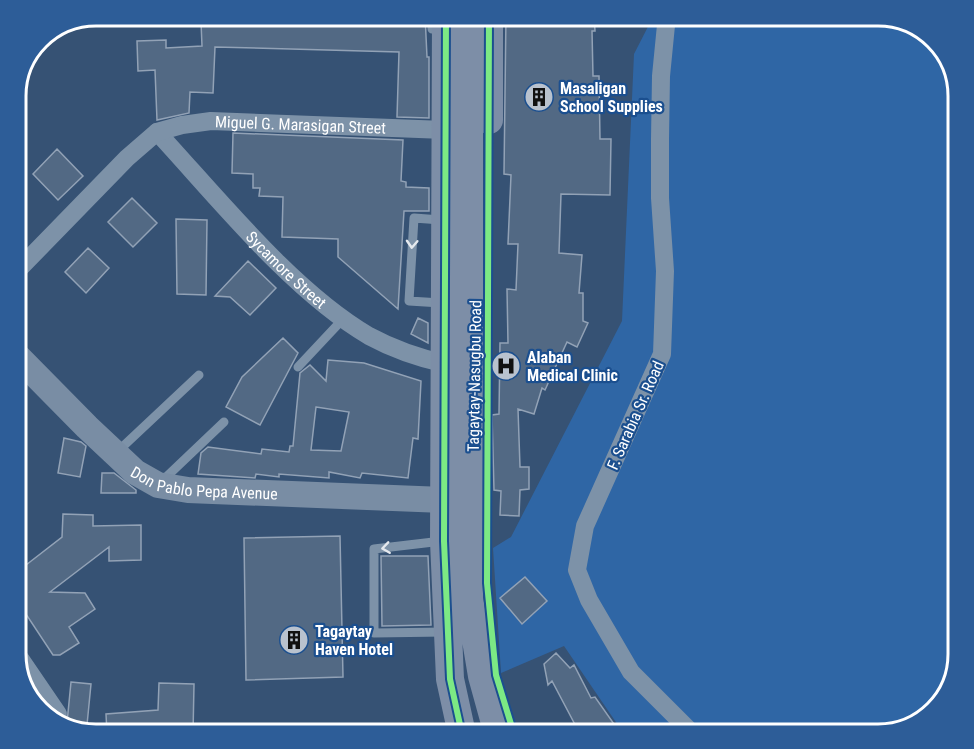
<svg xmlns="http://www.w3.org/2000/svg" width="974" height="749" viewBox="0 0 974 749" font-family="'Roboto Condensed',sans-serif">
<style>
.green{fill:#2f66a5}
.building{fill:#526984;stroke:#92a2b6;stroke-width:1.5;fill-rule:evenodd}
.lines{fill:none;stroke-linecap:round;stroke-linejoin:round}
.lane{stroke:#7d92a8;stroke-width:9}
.street{stroke:#7d92a8;stroke-width:18}
.secondary{stroke:#798da4;stroke-width:26}
.primary{stroke:#7d8ea7;stroke-width:28}
.cycleway-casing{stroke:#1b4f8f;stroke-width:10}
.cycleway{stroke:#7ce984;stroke-width:6}
.oneway{stroke:#e5e9ee}
.labels{text-anchor:middle;stroke-width:4.5;stroke-linejoin:round;paint-order:stroke}
.poi-label{font-size:16px;font-weight:bold;fill:#fff;stroke:#1b4f8f;text-anchor:start}
.street-label{font-size:16px;fill:#fff;stroke:#1b4f8f}
.rim{fill:none;stroke:#fff;stroke-width:3}
</style>
<rect width="100%" height="100%" fill="#365274"/>
<path class="green" d="M654,15H879L928,32L951,60L959,95V654L942,703L914,726L879,734H624L564,646L501,673L493,548L511,537L622,321L634,54Z"/>
<path class="building" d="M221,15H425L427,57H429V118L397,117L399,52L215,47L213,93L190,92L189,113L157,120L155,70L138,71L137,41L166,40V48L202,46L201,22L221,21Z
M506,15H594L595,31H592L593,76H599L600,139H611L610,195L561,194L559,253L582,255L579,293H583V321L588,323L577,347L567,342L545,390L542,388L534,414L518,409L520,467H529V489L520,490L519,516L500,515L501,491L494,490L492,415L499,414L500,343H508L507,289L516,290L518,244H508L511,175L504,174Z
M233,133L403,140L401,181L406,182V187L429,188V211H404L398,309L338,257V239L282,237L283,197L259,196L260,188H253V174L232,173Z
M57,149L83,176L58,200L33,174Z
M132,198L157,223L133,247L108,222Z
M176,219L207,220L206,295L177,294Z
M88,248L109,268L86,293L65,272Z
M248,261L276,288L250,315L230,297L215,296Z
M418,318L428,323V343L411,334Z
M283,338L298,353L260,425L226,407L242,377Z
M328,360L364,363L421,381L418,439L413,438L408,478L362,473L360,478L329,472V478L279,474V477L256,474L255,478L198,474L201,453L208,447L261,454L262,449L289,452L290,446H293L300,373L310,365L326,381ZM316,407L349,412L341,451L311,450Z
M64,438L81,442L86,446L80,477L58,473Z
M102,473H114L136,490V493H101Z
M63,514L93,515V526L141,525V560L109,561V547L50,592L85,593L95,609L69,627L79,643L60,655H53L24,611L15,617V549L26,565L62,537Z
M340,536L343,677L246,680L244,538Z
M381,556H428L431,625L382,626Z
M525,577L547,601L522,624L500,598Z
M556,653L570,668L574,665L591,698L595,697L621,734H580L552,681L548,685L544,664Z
M71,682L91,684L87,725L67,723Z
M159,683L194,684L193,734H107L106,714L158,710Z"/>
<g class="lines">
<path class="lane" d="M432,15V29H442
M441,220L414,218L409,301L441,303
M298,367L343,319
M117,452L199,375
M162,481L224,422
M442,541L374,549V633L445,632"/>
<g class="street">
<path d="M667,15L661,76L660,139V198L665,271L662,354L585,526L577,570L589,600L631,672L693,734"/>
<path id="s1" d="M157,132C218,198 292,291 369,336C393,349 419,358 446,364"/>
<path id="s2" d="M15,273L127,158L157,132L182,125L211,121L445,130"/>
<path d="M15,651L58,714"/>
</g>
<path class="secondary" id="s3" d="M15,354L87,427L135,472L158,485L188,490L444,500"/>
<path class="primary" d="M446,15L444,541L450,679L462,734
M469,15V598L482,676L498,734
M489,120V15"/>
<g class="cycleway-casing">
<path id="cycleway" d="M446,15L444,541L450,679L462,734
M489,15L487,583L496,675L514,734"/>
</g>
<use href="#cycleway" class="cycleway"/>
</g>
<defs><path id="oneway-chevron" d="M-2-3.5L2.5 0L-2 3.5" fill="none" stroke-width="1.6" stroke-linecap="round" stroke-linejoin="round" transform="scale(1.5)"/></defs>
<g class="oneway">
<use href="#oneway-chevron" transform="translate(412 244) rotate(93)"/>
<use href="#oneway-chevron" transform="translate(386 548) rotate(172)"/>
</g>
<defs>
<g id="building-disc" transform="scale(1.5)"><circle r="9.5" fill="#b9c2ce" stroke="#1b4f8f"/><path d="M-4-6H4V6H1V3H-1V6H-4ZM-2.5-4.3h1.7v1.8h-1.7ZM.8-4.3h1.7v1.8H.8ZM-2.5-1h1.7V.8h-1.7ZM.8-1h1.7V.8H.8Z" fill="#111"/></g>
<g id="hospital-disc" transform="scale(1.5)"><circle r="9.5" fill="#b9c2ce" stroke="#1b4f8f"/><path d="M-5-5h3v3.5h4V-5h3V5h-3V1.5h-4V5h-3Z" fill="#111"/></g>
</defs>
<g fill-rule="evenodd">
<use href="#building-disc" x="539" y="97"/>
<use href="#hospital-disc" x="506" y="366"/>
<use href="#building-disc" x="294" y="640"/>
</g>
<g class="labels">
<g class="poi-label">
<text x="560" y="94">Masaligan<tspan x="560" dy="18">School Supplies</tspan></text>
<text x="527" y="363">Alaban<tspan x="527" dy="18">Medical Clinic</tspan></text>
<text x="315" y="637">Tagaytay<tspan x="315" dy="18">Haven Hotel</tspan></text>
</g>
<g class="street-label">
<text dy="6" stroke="none"><textPath href="#s2" startOffset="345">Miguel G. Marasigan Street</textPath></text>
<text dy="6" stroke="none"><textPath href="#s1" startOffset="189">Sycamore Street</textPath></text>
<text transform="translate(474 376) rotate(-89)" y="6">Tagaytay-Nasugbu Road</text>
<text transform="translate(635 415) rotate(-66)" y="6">F. Sarabia Sr. Road</text>
<text dy="6" stroke="none"><textPath href="#s3" startOffset="240">Don Pablo Pepa Avenue</textPath></text>
</g>
</g>
<path d="M0 0H974V749H0ZM96 26H878A70 70 0 0 1 948 96V654A70 70 0 0 1 878 724H96A70 70 0 0 1 26 654V96A70 70 0 0 1 96 26Z" fill="#2d5d98" fill-rule="evenodd"/>
<path class="rim" d="M96 26H878A70 70 0 0 1 948 96V654A70 70 0 0 1 878 724H96A70 70 0 0 1 26 654V96A70 70 0 0 1 96 26Z"/>
</svg>
